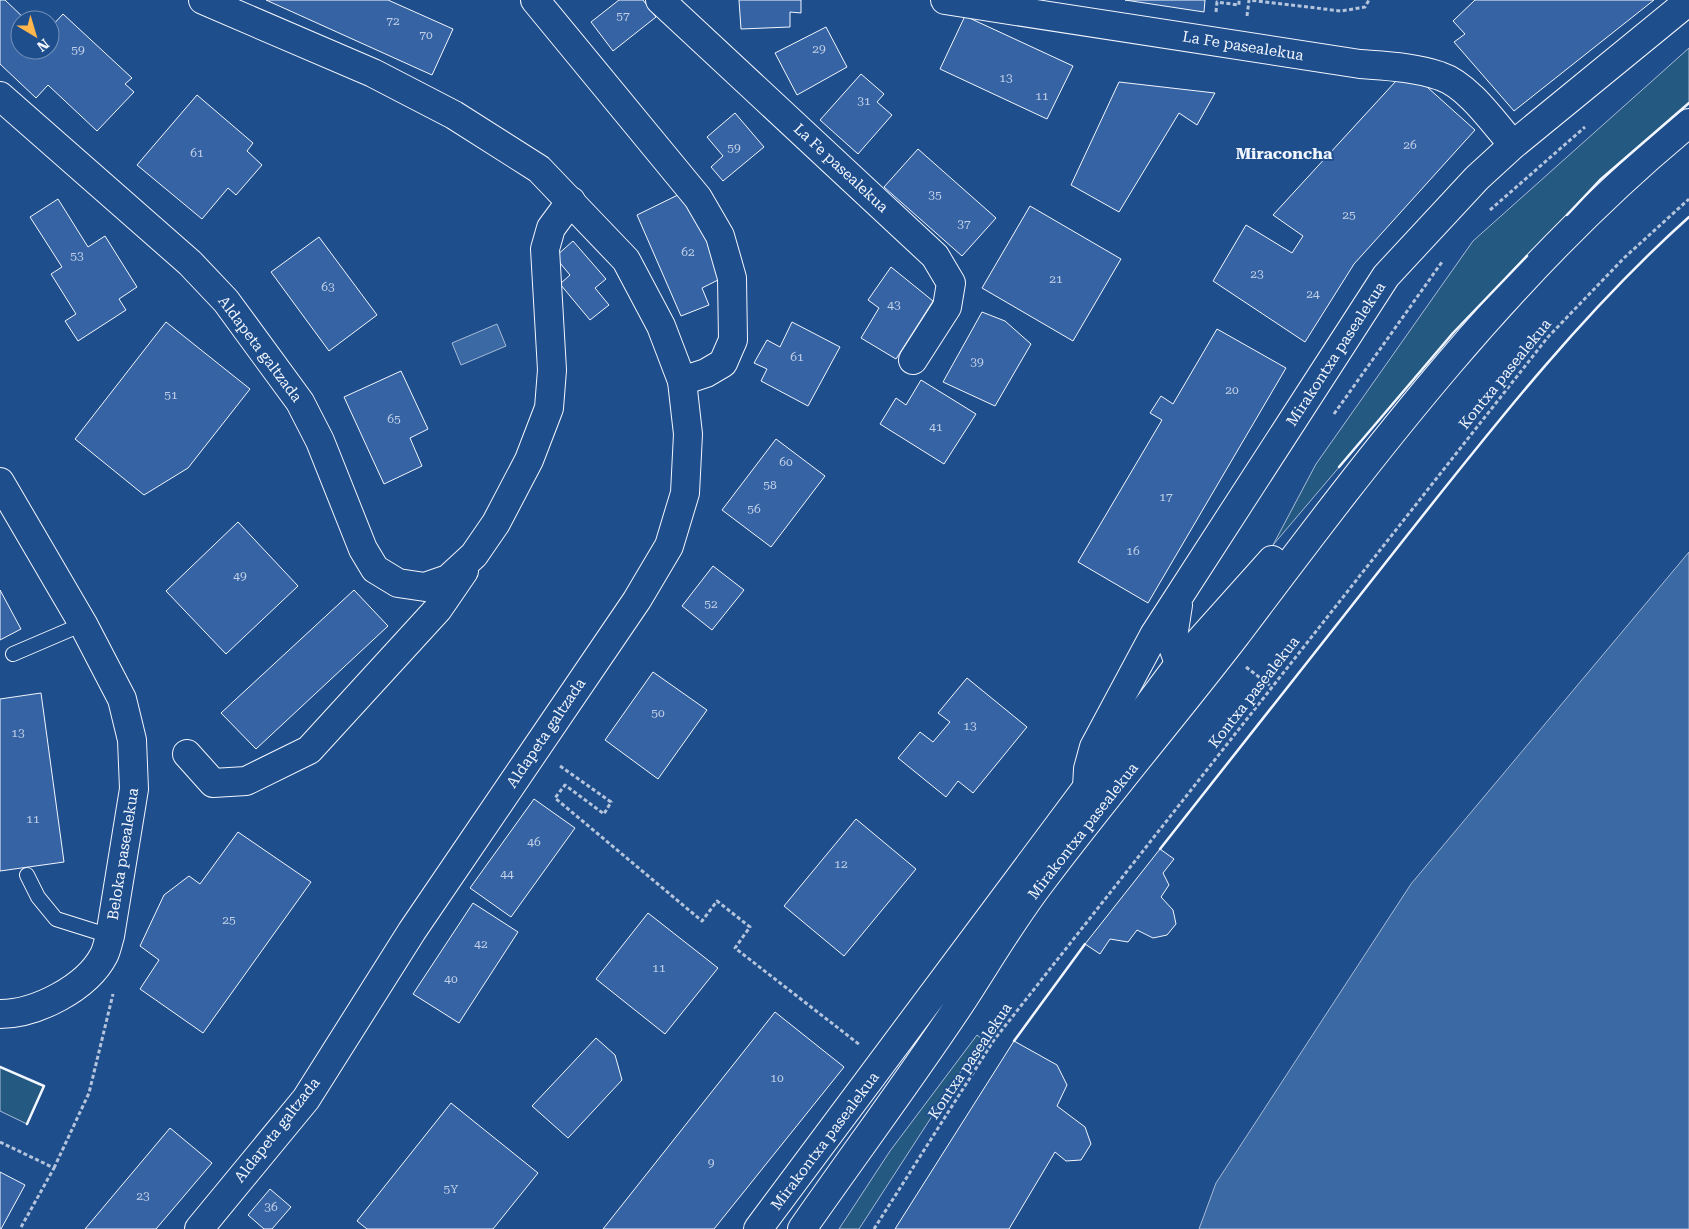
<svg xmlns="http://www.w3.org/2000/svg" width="1689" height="1229" viewBox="0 0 1689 1229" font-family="'Roboto Serif',serif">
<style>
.green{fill:#245a82;stroke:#a8bbd7}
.water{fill:#3b69a3;stroke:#a8bbd7}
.building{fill:#3563a3;stroke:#f2f6ff}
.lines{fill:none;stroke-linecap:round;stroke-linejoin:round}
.service-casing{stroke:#f2f6ff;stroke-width:16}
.minor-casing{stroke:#f2f6ff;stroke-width:30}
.tertiary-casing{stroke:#f2f6ff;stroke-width:30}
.secondary-casing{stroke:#f2f6ff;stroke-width:30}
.path{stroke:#b3c4dc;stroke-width:3;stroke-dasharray:4 2.5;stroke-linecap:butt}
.service{stroke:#1f4e8c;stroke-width:14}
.minor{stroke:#1f4e8c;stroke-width:28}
.tertiary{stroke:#1f4e8c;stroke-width:28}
.secondary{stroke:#1f4e8c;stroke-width:28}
.wall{stroke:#f2f6ff;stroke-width:2.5}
.labels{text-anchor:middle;stroke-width:4;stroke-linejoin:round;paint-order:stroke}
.number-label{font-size:12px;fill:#c3d1e8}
.street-label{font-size:15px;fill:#f2f6ff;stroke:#1f4e8c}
.neighbourhood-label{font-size:16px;font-weight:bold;fill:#f2f6ff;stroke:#1f4e8c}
</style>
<rect width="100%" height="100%" fill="#1f4e8c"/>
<path class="green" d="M1689,48V103L1600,180L1453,333L1273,545L1316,464L1473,241Z
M977,1035L982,1039L859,1229H839L890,1151Z
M0,1067L44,1086L27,1124L0,1111Z"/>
<path class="water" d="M497,324L506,346L461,365L452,343Z
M1689,552V1229H1199L1216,1183L1411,884Z"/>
<path class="building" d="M0,0H5L26,20H20V50H50V28L63,14L132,78L125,84L134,92L97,131L48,85L36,98L0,64Z
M266,0H388L453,29L432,75Z
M619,0H643L656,17L613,51L591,22Z
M739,0H801V13L790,12V27L741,29Z
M1125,0H1205L1204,12Z
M1475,0H1654L1514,111L1454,42L1465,34L1453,21Z
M965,16L1073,66L1047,119L940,69Z
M826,27L847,67L797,95L775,53Z
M1407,69L1475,130L1354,264L1305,342L1213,281L1246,225L1292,253L1303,236L1273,215Z
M861,74L884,94L877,102L892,115L858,154L820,120Z
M1119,82L1215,93L1197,125L1179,113L1119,212L1071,185Z
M197,95L253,143L247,151L262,165L236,195L228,188L202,219L137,165Z
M735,113L764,147L723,181L711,167L723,156L707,137Z
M918,149L996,218L962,256L884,187Z
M684,192L715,250L718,280L702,288L709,305L681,316L637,215Z
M58,199L88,247L105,236L137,287L119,299L126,310L78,341L65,321L76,314L51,274L62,267L30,217Z
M1030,206L1121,259L1073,341L982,288Z
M319,237L377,315L329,351L271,272Z
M573,241L606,279L595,288L609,305L590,320L560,284L570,275L555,257Z
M891,267L933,301L896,359L861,338L879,308L868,300Z
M982,312L1005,321L1031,344L995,406L943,382Z
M166,322L250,389L188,468L144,495L75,439Z
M792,322L840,347L808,406L761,381L767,369L754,363L767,340L780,347Z
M1217,329L1286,368L1148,603L1078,562L1162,420L1150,413L1161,396L1173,404Z
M401,371L428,429L410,438L422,466L384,484L344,397Z
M921,380L976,414L944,464L880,424L896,398L906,405Z
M776,439L825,476L771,547L722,510Z
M238,522L298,586L226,654L166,591Z
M713,566L744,590L712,630L682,606Z
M0,590L21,629L0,640Z
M354,590L388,626L256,749L221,713Z
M653,672L707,710L658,779L605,740Z
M967,678L1027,727L973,793L958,781L946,797L898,758L920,732L933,742L950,722L938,713Z
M41,693L64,862L0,871V699Z
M534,799L575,828L511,917L470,888Z
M856,819L916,869L844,956L784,906Z
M238,832L311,882L203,1033L140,989L159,960L140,946L164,895L189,876L200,884Z
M1160,849L1174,859L1163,873L1169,885L1161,897L1173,910L1176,924L1167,935L1153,938L1137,930L1128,942L1110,939L1100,954L1085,944Z
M473,903L518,932L459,1023L413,994Z
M648,913L718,968L665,1034L596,979Z
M775,1012L844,1067L714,1229H603Z
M596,1038L615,1055L622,1080L568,1138L532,1106Z
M1014,1041L1057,1065L1067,1085L1057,1106L1085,1127L1091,1144L1081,1160L1066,1161L1055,1152L1009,1229H895Z
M451,1103L538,1173L493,1229H367L357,1221Z
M170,1128L212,1163L156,1229H85Z
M0,1172L25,1185L1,1229H0Z
M270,1189L291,1207L272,1229H264L248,1215Z"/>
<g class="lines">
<g class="service-casing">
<path id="service" d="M13,654L83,624
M27,875L38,897L56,919L110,936"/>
</g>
<g class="minor-casing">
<path id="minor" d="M535,0L698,198L720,236L732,278L733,340L723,363L706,373L682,381
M660,0L935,256L951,283L947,307L913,360
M945,0L1360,64C1386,66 1415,67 1440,76C1468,85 1494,123 1513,145
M0,96L190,263L226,301L300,402L320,441L363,549L375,569L398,583L425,587L448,579L474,555L496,523L529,460L549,408L552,370L545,249L551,228L571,201
M0,482L83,624L122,699L132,740L134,789L110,936C108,942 107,949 104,955C87,988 36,1014 0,1014
M1178,605L1172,644L1181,669L1180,684
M187,754L213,783L246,781L309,750L438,609L464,571
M1087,787L1088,769L1094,747L1154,635L1386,276L1477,178L1513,145L1689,1"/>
</g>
<g class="tertiary-casing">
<path id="tertiary" d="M199,1229L306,1099L412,931L637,600L669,546L685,493L688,434L682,381L661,326L626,260L539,169L454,115L373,73L203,0"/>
</g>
<g class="secondary-casing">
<path id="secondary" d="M758,1229L1179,664L1272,560
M802,1229C855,1153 911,1078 962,1001C988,961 1012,920 1041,882C1104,798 1172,718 1236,635C1373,453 1511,269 1689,123"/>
</g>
<path class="path" d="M1216,12L1217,2L1239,5V0
M1247,16L1249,0L1341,11L1365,7L1369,0
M1490,210L1585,127
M1334,414L1442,262
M1246,667L1272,687
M560,766L611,802L604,814L565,785L555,798L702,921L717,901L750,927L735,948L860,1045
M0,1142L54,1168L20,1229
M54,1168L89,1093L113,994
M874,1229L994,1040L1548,337L1624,258L1689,199"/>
<use href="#service" class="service"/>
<use href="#minor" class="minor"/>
<use href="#tertiary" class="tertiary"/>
<use href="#secondary" class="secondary"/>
<path class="wall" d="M1567,215L1600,180L1689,103
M1339,467L1453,333L1527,256
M1160,849C1243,744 1326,639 1409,533C1496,423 1584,311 1689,217
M1014,1041L1085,944
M0,1067L44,1086L27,1124"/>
</g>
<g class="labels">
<g class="number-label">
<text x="623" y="20">57</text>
<text x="393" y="25">72</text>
<text x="426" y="39">70</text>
<text x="819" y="53">29</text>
<text x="78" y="54">59</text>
<text x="1006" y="82">13</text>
<text x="1042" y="100">11</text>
<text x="864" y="105">31</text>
<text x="1410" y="149">26</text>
<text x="734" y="152">59</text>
<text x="197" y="157">61</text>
<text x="935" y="199">35</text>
<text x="1349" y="219">25</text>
<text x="964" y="228">37</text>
<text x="688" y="256">62</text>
<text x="77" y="260">53</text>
<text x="1257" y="278">23</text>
<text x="1056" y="283">21</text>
<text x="328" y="291">63</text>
<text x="1313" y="298">24</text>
<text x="894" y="309">43</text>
<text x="797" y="361">61</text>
<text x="977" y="366">39</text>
<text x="1232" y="394">20</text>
<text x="171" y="399">51</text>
<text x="394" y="423">65</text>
<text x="936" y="431">41</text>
<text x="786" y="466">60</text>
<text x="770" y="489">58</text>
<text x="1166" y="501">17</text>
<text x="754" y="513">56</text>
<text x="1133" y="555">16</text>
<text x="240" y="580">49</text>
<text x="711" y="608">52</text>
<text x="658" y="717">50</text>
<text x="970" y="730">13</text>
<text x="18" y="737">13</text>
<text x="33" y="823">11</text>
<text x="534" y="846">46</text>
<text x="841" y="868">12</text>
<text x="507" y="878">44</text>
<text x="229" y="924">25</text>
<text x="481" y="948">42</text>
<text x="659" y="972">11</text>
<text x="451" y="983">40</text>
<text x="777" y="1082">10</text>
<text x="711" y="1167">9</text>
<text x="451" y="1193">5Y</text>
<text x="143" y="1200">23</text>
<text x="271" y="1211">36</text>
</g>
<g class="street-label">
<text transform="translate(1243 46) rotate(9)" y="5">La Fe pasealekua</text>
<text transform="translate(841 168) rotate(43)" y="5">La Fe pasealekua</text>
<text transform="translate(260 349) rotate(53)" y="5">Aldapeta galtzada</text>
<text transform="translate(1336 354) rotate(-57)" y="5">Mirakontxa pasealekua</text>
<text transform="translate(1505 374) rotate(-51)" y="5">Kontxa pasealekua</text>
<text transform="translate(1254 692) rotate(-52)" y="5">Kontxa pasealekua</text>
<text transform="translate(546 733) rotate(-56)" y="5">Aldapeta galtzada</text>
<text transform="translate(1083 831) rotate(-52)" y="5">Mirakontxa pasealekua</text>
<text transform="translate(123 854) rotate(-81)" y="5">Beloka pasealekua</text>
<text transform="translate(970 1061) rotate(-56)" y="5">Kontxa pasealekua</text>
<text transform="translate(277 1130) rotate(-52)" y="5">Aldapeta galtzada</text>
<text transform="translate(825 1141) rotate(-53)" y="5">Mirakontxa pasealekua</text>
</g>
<g class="neighbourhood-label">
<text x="1284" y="159">Miraconcha</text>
</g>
</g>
<g transform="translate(35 35) rotate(142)"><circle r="24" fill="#1f4e8c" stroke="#7391ba"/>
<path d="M0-4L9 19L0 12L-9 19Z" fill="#ffb74d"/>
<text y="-8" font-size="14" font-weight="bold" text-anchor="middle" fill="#f2f6ff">N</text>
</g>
</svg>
